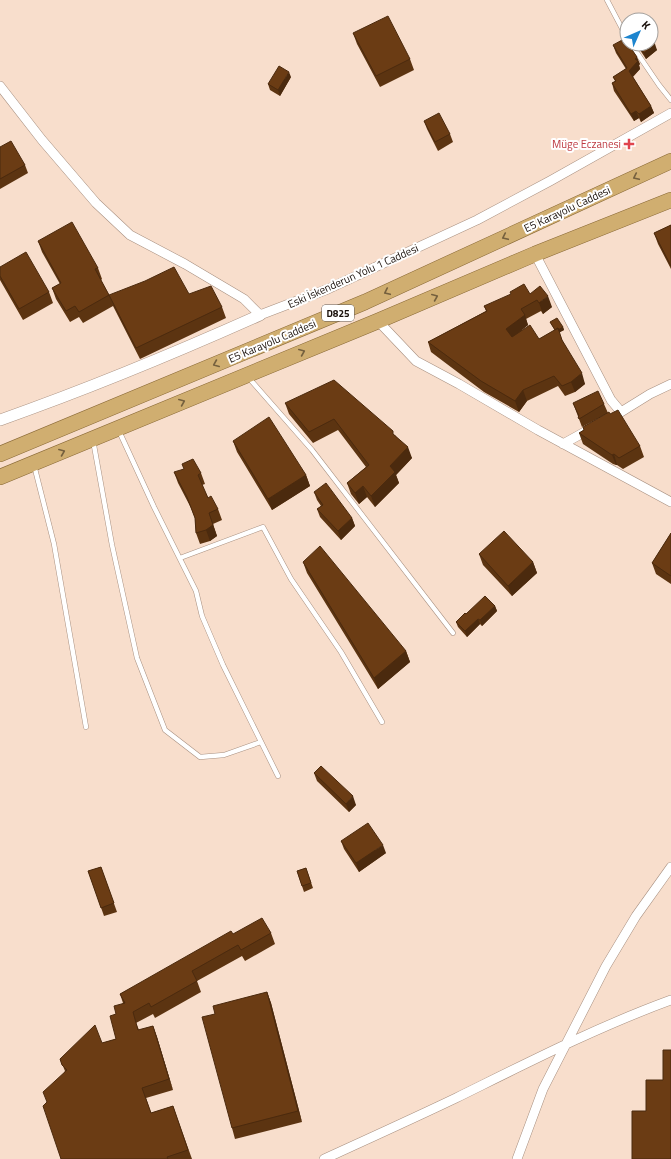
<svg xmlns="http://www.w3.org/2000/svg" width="671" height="1159" viewBox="0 0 671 1159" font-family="'Titillium Web',sans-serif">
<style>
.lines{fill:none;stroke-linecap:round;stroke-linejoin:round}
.service-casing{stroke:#a89080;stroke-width:5.5}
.minor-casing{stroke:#a89080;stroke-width:10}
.tertiary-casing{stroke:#a89080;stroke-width:12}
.trunk-casing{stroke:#896936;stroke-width:16}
.service{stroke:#fff;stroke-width:4.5}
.minor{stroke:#fff;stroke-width:9}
.tertiary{stroke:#fff;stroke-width:11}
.trunk{stroke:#d0ae70;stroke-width:15}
.wall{fill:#5c3411}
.shaded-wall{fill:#4b2a0e}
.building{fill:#6b3c14;stroke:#4b2a0e}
.oneway{stroke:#75603e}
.health-dot{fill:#e0444e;stroke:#fff;stroke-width:1.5}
.labels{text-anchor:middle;stroke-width:4;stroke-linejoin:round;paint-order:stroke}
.shield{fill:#fff;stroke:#5f5854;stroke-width:1}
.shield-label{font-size:10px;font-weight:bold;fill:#1a110b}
.health-label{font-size:11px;fill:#be3a42;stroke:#fff;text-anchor:end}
.street-label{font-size:11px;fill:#1a110b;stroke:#fff}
</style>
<rect width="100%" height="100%" fill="#f8decc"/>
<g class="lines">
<g class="service-casing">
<path id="service" d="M607,0L627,38
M631,44L659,85L671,100
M248,377L312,450L453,633
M119,431L154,507L196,591L202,616L223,665L278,776
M93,440L112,545L137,658L165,730L200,757L224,755L261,742
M34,465L54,544L86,727
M180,558L263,527L291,579L341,652L382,722"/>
</g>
<g class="minor-casing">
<path id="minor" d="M0,86L42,140L96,203L130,235L185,264L244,299L260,315L328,289L477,220L550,181L671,113
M535,254L611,400L621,412L650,394L671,384
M378,321L416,361L459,384L538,430L671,502
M563,444L590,429
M324,1159C368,1139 412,1119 456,1098C527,1063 597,1027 671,1000
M517,1159L543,1089L606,966L636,916L671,867"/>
</g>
<g class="tertiary-casing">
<path id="tertiary" d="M0,420C88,389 175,353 260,315"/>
</g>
<g class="trunk-casing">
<path id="trunk" d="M0,454L365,302L671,161
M0,477L378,321L535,254L671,200"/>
</g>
<use href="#service" class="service"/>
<use href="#minor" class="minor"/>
<use href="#tertiary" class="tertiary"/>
<use href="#trunk" class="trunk"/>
</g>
<path class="wall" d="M353,33L410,59L414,70L380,87L357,44Z
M636,44H651L657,50L646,59Z
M613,45L640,64L639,65L640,69L633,77L651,106L654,113L641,122L639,118L634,121L614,91L612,83L615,81L613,77L626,69L616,53Z
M291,77L280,96L270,90L268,84Z
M424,121L450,134L453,142L438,151L427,129Z
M0,147L25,165L28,173L0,189Z
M671,225V269L658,244L654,233Z
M38,241L98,268L102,279L101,280L109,295L189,294L222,307L226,318L140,359L113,306L83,323L79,317L70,322L56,299L52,288L60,284L42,252Z
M0,267L49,292L53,303L23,320L0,280Z
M530,294L552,307L543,314L541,311L526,319L528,325L522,330L539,339L555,330L550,322L563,327L564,330L559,332L562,340L585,384L575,392L565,396L558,386L527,401L519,412L484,392L431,352L428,342L486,311L484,306Z
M285,403L395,435L412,458L396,475L399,483L375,507L367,497L359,504L351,494L347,483L366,467L338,430L313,443L289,414Z
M573,403L604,404L608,413L582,427Z
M610,414L640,446L644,457L623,469L617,465H616L613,464L583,444L579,433Z
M233,441L306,475L310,486L272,510L237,452Z
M174,472L201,473L205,484L202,485L208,498L218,509L222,520L213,524L217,536L210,541L200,544L196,533L195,518L191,508L178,483Z
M314,492L352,518L355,526L341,540L320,517L317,509L321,506L317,500Z
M671,533V584L656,574L652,563Z
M479,554L533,562L537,573L512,596L483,565Z
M303,562L406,651L410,662L378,689L307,573Z
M495,606L497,611L482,626L480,624L467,637L458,627L456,622L466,614Z
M314,773L356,805L349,812L317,781Z
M341,841L386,853L359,872L344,849Z
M101,867L117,912L104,916L88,871Z
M306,868L313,888L304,892L297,871Z
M271,933L275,944L245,961L242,956L197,981L201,992L155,1018L153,1014L136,1023L139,1030L153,1026L157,1037L173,1090L146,1098L151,1113L173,1106L192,1159H61L47,1102L65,1071L60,1059L102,1043L116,1039V1014L123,1003L120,994L233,934Z
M267,992L271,1003L302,1122L235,1139L232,1128L215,1014Z"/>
<path class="shaded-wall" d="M655,44L657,50L646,59L644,53Z
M637,57L640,64L639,65L640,69L631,78L629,71L635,59Z
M289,72L291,77L280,96L278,90Z
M651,106L654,113L641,122L639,114Z
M636,111L639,118L634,121L631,114Z
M548,296L552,307L543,314L539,303Z
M525,315L528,325L510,339L506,329Z
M563,327L564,330L557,334L556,331Z
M582,373L585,384L575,392L571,382Z
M523,390L527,401L519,412L515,401Z
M408,447L412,458L396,475L399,483L375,507L371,496L390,466Z
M614,454L617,465H616L612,455Z
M306,475L310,486L272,510L268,499Z
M363,486L367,497L359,504L355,493Z
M209,513L217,536L210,541L206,530Z
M352,518L355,526L341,540L338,531Z
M533,562L537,573L512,596L508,586Z
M495,606L497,611L482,626L480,620Z
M478,619L480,624L467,637L465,631Z
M406,651L410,662L378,689L374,678Z
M353,796L356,805L349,812L346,804Z
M383,845L386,853L359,872L356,863Z
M267,992L271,1003L302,1122L298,1111Z
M153,1026L157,1037L173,1090L169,1079Z"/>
<path class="building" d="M388,16L410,59L376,76L353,33Z
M624,39L627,43V44H628L637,57L635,59L638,61L629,71L651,106L639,114L636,111L631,114L612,83L616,81L613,77L627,68L613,45Z
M651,40L655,44L644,53L637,44H651Z
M279,66L289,72L278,90L268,84Z
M439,113L450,134L435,142L424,121Z
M11,141L25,165L0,179V147Z
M72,222L98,268L95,269L109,295L79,312L75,306L66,311L52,288L61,283L38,241Z
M671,225V266L654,233Z
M26,252L49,292L19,309L0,276V267Z
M174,267L189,294L211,286L222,307L136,348L109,295L145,281Z
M524,284L530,294L540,286L548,296L539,303L537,300L521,309L525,315L506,329L512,337L530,325L539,339L558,328L562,340L582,373L571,382L562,386L554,376L523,390L515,401L481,381L428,342L487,311L484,306L511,294L510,292Z
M557,318L563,327L558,330V328L555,330L550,322Z
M334,380L393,431V434L408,447L390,466L395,472L371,496L363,486L355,493L347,483L369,465L334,419L309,432L285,403Z
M598,391L604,404L579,419L578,417L579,416L573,403Z
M618,410L640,446L619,458L614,454L612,455L579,433L584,430L583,427L609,412L610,414Z
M269,417L306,475L268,499L233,441Z
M193,459L201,473L198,475L208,498L211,496L218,509L209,513L213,525L206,530L196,533L195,518L187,497L174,472L184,469L182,464Z
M326,483L352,518L338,531L317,509L323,505L314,492Z
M504,531L533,562L508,586L479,554Z
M671,533V576L652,563Z
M320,546L406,651L374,678L303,562Z
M485,596L495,606L480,620L478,619L465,631L456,622L465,613L466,614Z
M321,766L353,796L346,804L314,773Z
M368,823L383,845L356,863L341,841Z
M101,867L114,903L101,908L88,871Z
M306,868L311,883L302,886L297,871Z
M262,918L271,933L241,950L238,945L192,971L197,981L151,1007L149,1003L133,1012L138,1030L153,1026L169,1079L142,1088L151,1113L173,1106L188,1150L167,1157L168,1159H61L43,1106L47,1102L43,1092L67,1070L62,1065L60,1059L95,1025L102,1043L116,1039L110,1016L116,1014L114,1006L125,1003L120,994L231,931L233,934Z
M267,992L298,1111L232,1128L202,1017L215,1014L213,1006Z
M663,1050H671V1159H632V1111H646V1080H663Z"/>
<defs><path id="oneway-chevron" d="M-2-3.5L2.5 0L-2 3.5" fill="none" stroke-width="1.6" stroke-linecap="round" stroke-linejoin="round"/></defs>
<g class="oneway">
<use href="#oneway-chevron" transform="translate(636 177) rotate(155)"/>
<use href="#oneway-chevron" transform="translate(505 237) rotate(155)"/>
<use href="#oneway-chevron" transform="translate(387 292) rotate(155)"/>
<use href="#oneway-chevron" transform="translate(435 297) rotate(-23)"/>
<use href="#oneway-chevron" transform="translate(302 352) rotate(-23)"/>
<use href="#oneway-chevron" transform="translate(216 364) rotate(157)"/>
<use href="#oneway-chevron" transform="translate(182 402) rotate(-23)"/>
<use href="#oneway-chevron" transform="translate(62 452) rotate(-22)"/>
</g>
<path class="health-dot" d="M627 138h4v4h4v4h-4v4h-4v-4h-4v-4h4z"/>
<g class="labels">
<rect class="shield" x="322" y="305" width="32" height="16" rx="3"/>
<g class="shield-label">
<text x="338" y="317">D825</text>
</g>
<g class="health-label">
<text x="621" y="148">Müge Eczanesi</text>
</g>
<g class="street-label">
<text transform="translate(567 209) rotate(-25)" y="4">E5 Karayolu Caddesi</text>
<text transform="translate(353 276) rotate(-24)" y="4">Eski İskenderun Yolu 1 Caddesi</text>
<text transform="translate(272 341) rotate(-23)" y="4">E5 Karayolu Caddesi</text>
</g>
</g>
<g transform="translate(639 32) rotate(45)"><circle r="19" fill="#ffffff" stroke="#a3a09d"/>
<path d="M0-3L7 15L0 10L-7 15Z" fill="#1d85cf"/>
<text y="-6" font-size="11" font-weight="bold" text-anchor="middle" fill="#1a110b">K</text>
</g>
</svg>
